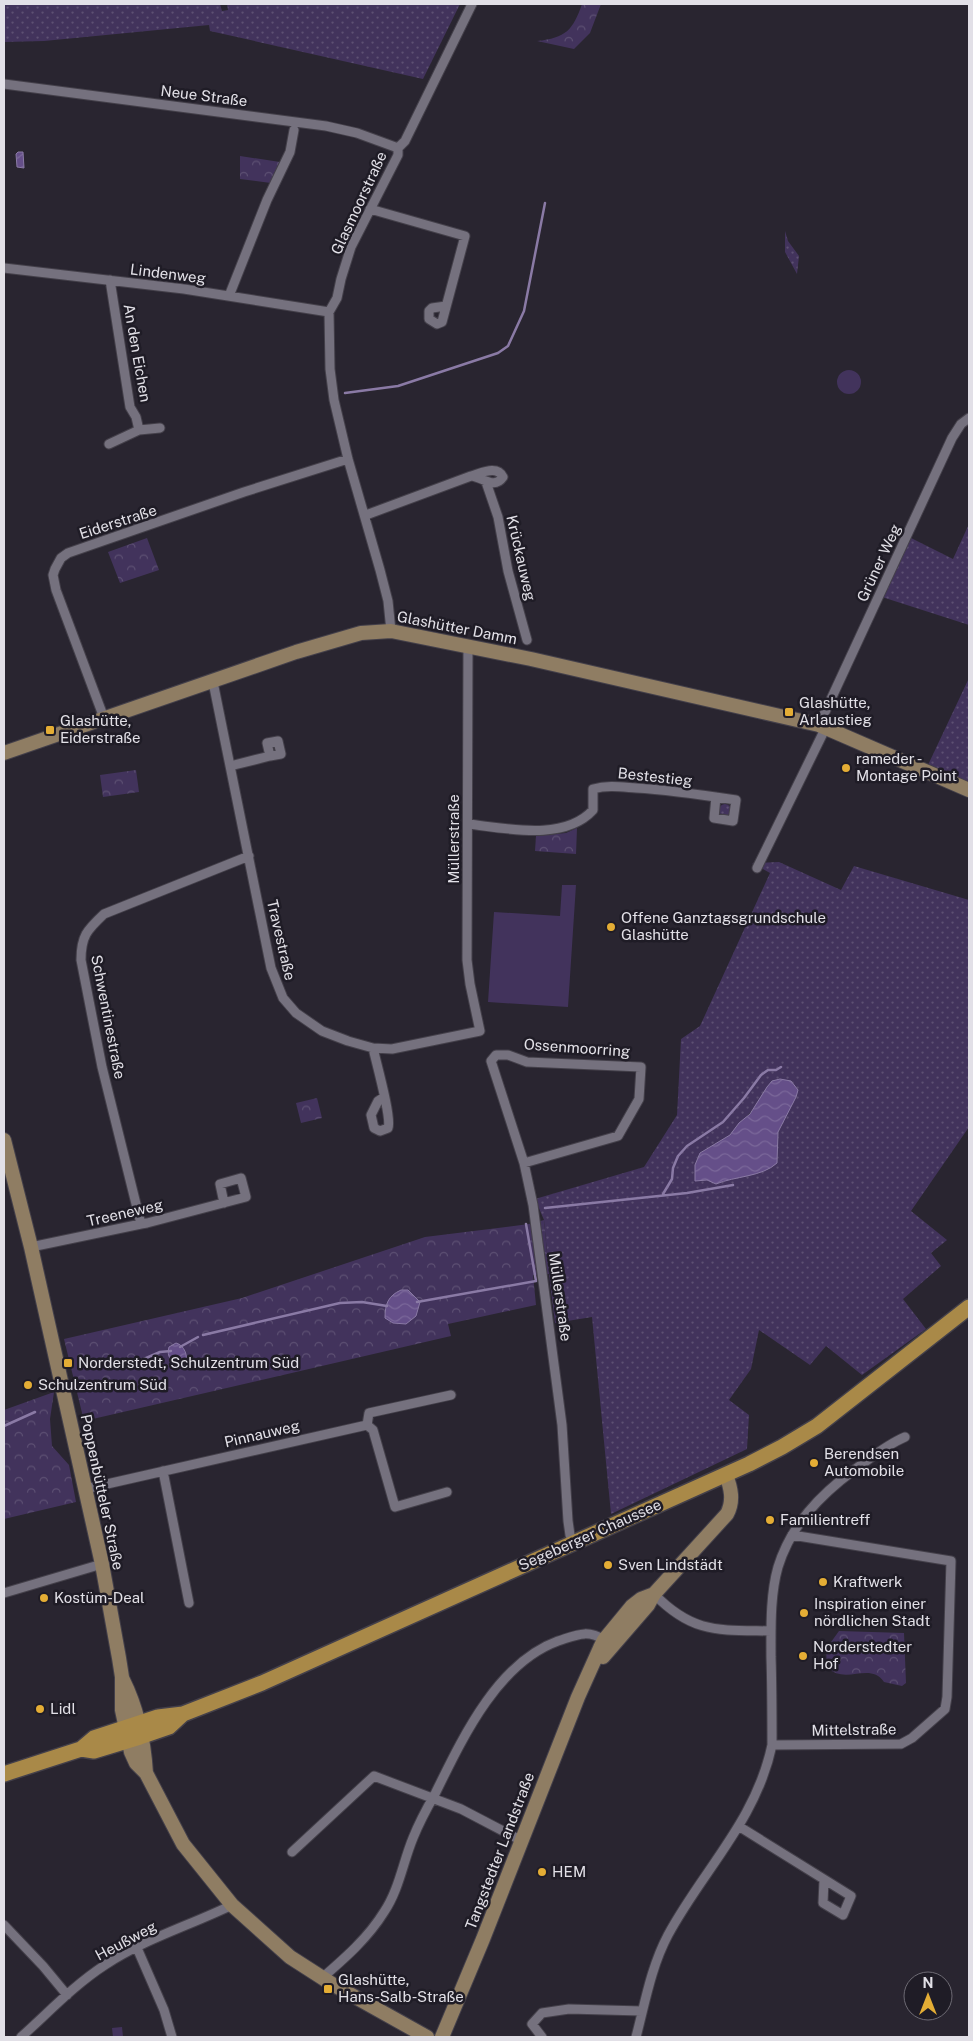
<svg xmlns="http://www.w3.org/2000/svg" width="973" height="2041" viewBox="0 0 973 2041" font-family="'Public Sans',sans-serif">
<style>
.grass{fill:url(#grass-dots);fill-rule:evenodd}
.forest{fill:url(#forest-crowns)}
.pitch{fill:#42335c}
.water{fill:url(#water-waves);stroke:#8a7aa5}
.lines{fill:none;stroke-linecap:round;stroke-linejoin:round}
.stream{stroke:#8a7aa5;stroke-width:2.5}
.street-casing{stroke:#44404a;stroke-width:11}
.secondary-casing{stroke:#44404a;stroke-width:16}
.primary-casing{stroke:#44404a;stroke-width:18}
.street{stroke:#75717e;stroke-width:9}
.secondary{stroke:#8f7d63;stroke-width:14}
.primary{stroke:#a98948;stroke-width:15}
.poi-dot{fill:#e4ad35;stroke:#1f1c26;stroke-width:2}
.labels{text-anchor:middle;stroke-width:5;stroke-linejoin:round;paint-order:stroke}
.street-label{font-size:15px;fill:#e2e0e7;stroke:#1f1c26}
.poi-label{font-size:15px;fill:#e2e0e7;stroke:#1f1c26;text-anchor:start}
</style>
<defs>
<pattern id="grass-dots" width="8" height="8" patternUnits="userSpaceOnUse" patternTransform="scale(1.25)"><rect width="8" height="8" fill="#42335c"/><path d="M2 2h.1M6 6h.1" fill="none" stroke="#5d5073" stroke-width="1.8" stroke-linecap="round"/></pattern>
<pattern id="forest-crowns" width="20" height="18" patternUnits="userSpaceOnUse" patternTransform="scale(1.25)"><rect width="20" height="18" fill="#42335c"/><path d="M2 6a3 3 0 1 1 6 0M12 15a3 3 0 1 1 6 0" fill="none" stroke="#5d5073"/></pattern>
<pattern id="water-waves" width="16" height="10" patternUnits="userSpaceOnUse" patternTransform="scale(1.25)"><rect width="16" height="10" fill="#654f89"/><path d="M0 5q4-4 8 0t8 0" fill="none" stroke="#7b689a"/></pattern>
</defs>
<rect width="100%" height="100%" fill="#292530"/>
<path class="grass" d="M4,4H220L222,11L228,10L227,4H460L423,79L210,31L209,25L44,41L4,42Z
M785,231L788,241L799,256L797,274L785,252Z
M969,524V625L882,597L911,538L953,559Z
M969,678V784L928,765Z
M719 810a6 6 0 1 1 12 0a6 6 0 1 1-12 0Z
M779,862L841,890L854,866L969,900V1127L911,1211L947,1240L931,1253L941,1266L903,1299L926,1329L862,1375L826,1346L810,1365L759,1330L751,1369L729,1400L749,1415L747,1449L611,1514L592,1317L555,1323L549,1274L544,1220L535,1199L644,1167L677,1115L681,1039L700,1026L770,873L752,863ZM780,1079L782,1124L778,1132L777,1163L716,1184L707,1180L695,1181V1165L700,1153L730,1135Z"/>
<path class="forest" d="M582,4H601L590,33L574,49L537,41C566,38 573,30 582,4Z
M240,156L280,162L271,183L240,179Z
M147,538L159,570L120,583L108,552Z
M136,770L139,792L103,797L100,775Z
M577,828L576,854L535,851L536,836L566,833Z
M317,1098L322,1118L301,1123L296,1103Z
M544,1220L549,1274L533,1275L536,1305L448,1324L451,1336L84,1421L64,1339L242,1298L425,1237L529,1224Z
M54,1392L50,1419L52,1446L69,1465L76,1502L4,1519V1410Z
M839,1631L904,1633L906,1683L902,1686L884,1682C870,1661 845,1686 827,1667L826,1649Z
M122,2027L123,2037H113L112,2028Z"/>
<path class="pitch" d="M837 382a12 12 0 1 1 24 0a12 12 0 1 1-24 0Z
M562,885H576L568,1007L488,1002L494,912L560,916Z"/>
<path class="water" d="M18,152H23L24,168L17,167L16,154Z
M780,1079L791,1081L798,1090L796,1097L778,1132L777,1163C762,1177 735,1176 716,1184L707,1180L695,1181V1165L700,1153L730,1135L739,1123L750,1114L767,1087L772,1081Z
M401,1290H408L420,1302L416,1316L406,1324L393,1323L385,1318C385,1304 388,1296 401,1290Z
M176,1343C184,1345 189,1356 185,1364L180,1366C172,1364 166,1356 169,1347Z"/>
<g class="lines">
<path class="stream" d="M345,393L398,386L498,353L508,346L524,311L545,203
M663,1194L672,1179L673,1168L678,1156L687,1146L723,1122L744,1098L761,1075L768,1070H776L781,1067
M545,1208L687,1193L733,1185
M417,1302L536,1281L526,1224
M203,1335L340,1303L362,1302L387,1306
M180,1347L198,1337
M123,1368L160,1352L171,1351
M4,1426L35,1412"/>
<g class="street-casing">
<path id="street" d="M4,84L326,126L357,133L398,148
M370,209L465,236L442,322L437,324L429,319V311L432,308L446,306
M4,268L184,289L329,312
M110,280L130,407L136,417L139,430
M229,296L267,200L290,152L294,130
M109,444L139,430L160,428
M486,482L498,517L508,571L527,640
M366,515L471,476C483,477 494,490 503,477C497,465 482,473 471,476
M391,631L388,601L380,570L348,459L334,400L330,369L329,312L337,298L341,279L351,247L398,155V148L405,141L472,4
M213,682L271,968L283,998L296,1013L322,1031L348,1041L373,1048L392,1049L480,1031L470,984L467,960L468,646
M104,718L56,590L53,575L55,569L61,558L68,553L244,492L348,459
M819,725L952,438L961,424L969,418
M230,766L270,756L267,743L278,741L281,754L270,756
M468,824C505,828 564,842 593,810V789C608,785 621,787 636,788C670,790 703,795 736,800L733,821L714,818L716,797
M757,868L826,727
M373,1048C376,1062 392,1118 388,1128L380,1131L374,1128L371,1115L378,1101L384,1097
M524,1163L618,1136L639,1099L641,1067L527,1062L508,1055H496L491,1061L524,1163L533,1205L562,1425L568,1521L570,1535L574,1542
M141,1224L102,1067L81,960C81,936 87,930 104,914L249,856
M31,1247L141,1224L147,1223L246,1197L241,1178L220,1184L224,1203
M367,1425L373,1430L395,1507L447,1492
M367,1425L369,1413L451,1395
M163,1471L189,1603
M85,1489L367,1425
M4,1593L102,1564
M654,1594C693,1634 719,1630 771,1631
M772,1745L901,1744L912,1738L945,1709L947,1697L951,1561L792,1535
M740,1827L851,1896L843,1915L823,1903L824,1880
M292,1852L374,1776L461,1809L522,1841
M4,1925L43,1966L67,1995
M137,1948L164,2010L172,2037
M322,1978C345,1958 368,1938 384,1912C399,1890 403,1862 413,1838C419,1823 427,1808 435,1794C462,1739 497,1663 558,1641C577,1635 587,1629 604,1640
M21,2037C48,2013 74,1985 105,1965C142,1940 191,1925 232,1905
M542,2037L532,2024L542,2013L569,2009L642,2011
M636,2037C645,2003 651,1967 668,1935C703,1870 756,1821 772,1745C772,1716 772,1687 771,1657C771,1628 770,1595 778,1567C791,1525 820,1495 854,1470C871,1458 886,1445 905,1437"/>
</g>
<g class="secondary-casing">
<path id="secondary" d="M4,753L296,652L361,633L391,631L531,659L819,725L969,790
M4,1140L31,1247L102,1564L119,1658L122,1677V1710L131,1752L136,1763L146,1773L183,1844L232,1905L290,1957L332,1984L427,2037
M603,1657L648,1605L654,1594L727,1514C734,1501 731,1488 726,1475
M123,1680C137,1708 144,1742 146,1773
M442,2037L483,1939L578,1697L600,1648L604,1640L632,1606L641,1599L654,1594"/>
</g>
<g class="primary-casing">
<path id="primary" d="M81,1749L94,1751L140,1737L169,1727L183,1714
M4,1774L81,1749L94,1738L158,1717L183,1714L262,1683L749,1464L782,1447L817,1426L969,1307"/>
</g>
<use href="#street" class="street"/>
<use href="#secondary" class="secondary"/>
<use href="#primary" class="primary"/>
</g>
<g class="poi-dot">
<rect x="784" y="707" width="10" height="10" rx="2.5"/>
<rect x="45" y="725" width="10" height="10" rx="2.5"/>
<circle cx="846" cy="768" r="5"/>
<circle cx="611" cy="927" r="5"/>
<rect x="63" y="1358" width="10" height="10" rx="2.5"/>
<circle cx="28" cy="1385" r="5"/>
<circle cx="814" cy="1463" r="5"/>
<circle cx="770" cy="1520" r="5"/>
<circle cx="608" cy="1565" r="5"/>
<circle cx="823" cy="1582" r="5"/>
<circle cx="44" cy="1598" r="5"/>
<circle cx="804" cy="1613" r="5"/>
<circle cx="803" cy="1656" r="5"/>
<circle cx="40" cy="1709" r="5"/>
<circle cx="542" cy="1872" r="5"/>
<rect x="323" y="1984" width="10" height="10" rx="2.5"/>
</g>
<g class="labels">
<g class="street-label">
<text transform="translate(204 96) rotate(7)" y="5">Neue Straße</text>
<text transform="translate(359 203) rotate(-65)" y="5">Glasmoorstraße</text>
<text transform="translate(168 274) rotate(7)" y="5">Lindenweg</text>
<text transform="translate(137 353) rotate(80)" y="5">An den Eichen</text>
<text transform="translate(118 522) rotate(-18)" y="5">Eiderstraße</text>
<text transform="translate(521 558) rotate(77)" y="5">Krückauweg</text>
<text transform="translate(879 563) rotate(-65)" y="5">Grüner Weg</text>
<text transform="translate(457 628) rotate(11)" y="5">Glashütter Damm</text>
<text transform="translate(655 777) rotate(6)" y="5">Bestestieg</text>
<text transform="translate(454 839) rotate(-90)" y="5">Müllerstraße</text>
<text transform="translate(281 940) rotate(77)" y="5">Travestraße</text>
<text transform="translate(108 1017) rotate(79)" y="5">Schwentinestraße</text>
<text transform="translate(577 1048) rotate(4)" y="5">Ossenmoorring</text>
<text transform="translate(125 1213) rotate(-13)" y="5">Treeneweg</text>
<text transform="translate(560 1297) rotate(82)" y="5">Müllerstraße</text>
<text transform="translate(262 1434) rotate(-13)" y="5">Pinnauweg</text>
<text transform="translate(102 1492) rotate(78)" y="5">Poppenbütteler Straße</text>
<text transform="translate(590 1535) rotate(-24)" y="5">Segeberger Chaussee</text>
<text transform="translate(854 1730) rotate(-1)" y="5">Mittelstraße</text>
<text transform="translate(500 1851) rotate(-69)" y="5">Tangstedter Landstraße</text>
<text transform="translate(126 1941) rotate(-28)" y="5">Heußweg</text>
</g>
<g class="poi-label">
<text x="799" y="708">Glashütte,<tspan x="799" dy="17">Arlaustieg</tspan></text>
<text x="60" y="726">Glashütte,<tspan x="60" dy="17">Eiderstraße</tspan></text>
<text x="856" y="764">rameder -<tspan x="856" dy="17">Montage Point</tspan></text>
<text x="621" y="923">Offene Ganztagsgrundschule<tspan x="621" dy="17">Glashütte</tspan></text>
<text x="78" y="1368">Norderstedt, Schulzentrum Süd</text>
<text x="38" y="1390">Schulzentrum Süd</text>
<text x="824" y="1459">Berendsen<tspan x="824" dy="17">Automobile</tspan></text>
<text x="780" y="1525">Familientreff</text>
<text x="618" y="1570">Sven Lindstädt</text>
<text x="833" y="1587">Kraftwerk</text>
<text x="54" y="1603">Kostüm-Deal</text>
<text x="814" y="1609">Inspiration einer<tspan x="814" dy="17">nördlichen Stadt</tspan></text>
<text x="813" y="1652">Norderstedter<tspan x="813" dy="17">Hof</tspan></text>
<text x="50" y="1714">Lidl</text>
<text x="552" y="1877">HEM</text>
<text x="338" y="1985">Glashütte,<tspan x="338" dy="17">Hans-Salb-Straße</tspan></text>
</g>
</g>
<rect width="973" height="2041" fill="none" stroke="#e2e0e7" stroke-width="10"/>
<g transform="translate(928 1996)"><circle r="24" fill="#1f1c26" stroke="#6d6a73"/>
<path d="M0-4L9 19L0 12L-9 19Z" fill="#e4ad35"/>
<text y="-8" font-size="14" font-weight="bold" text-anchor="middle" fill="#e2e0e7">N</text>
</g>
</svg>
